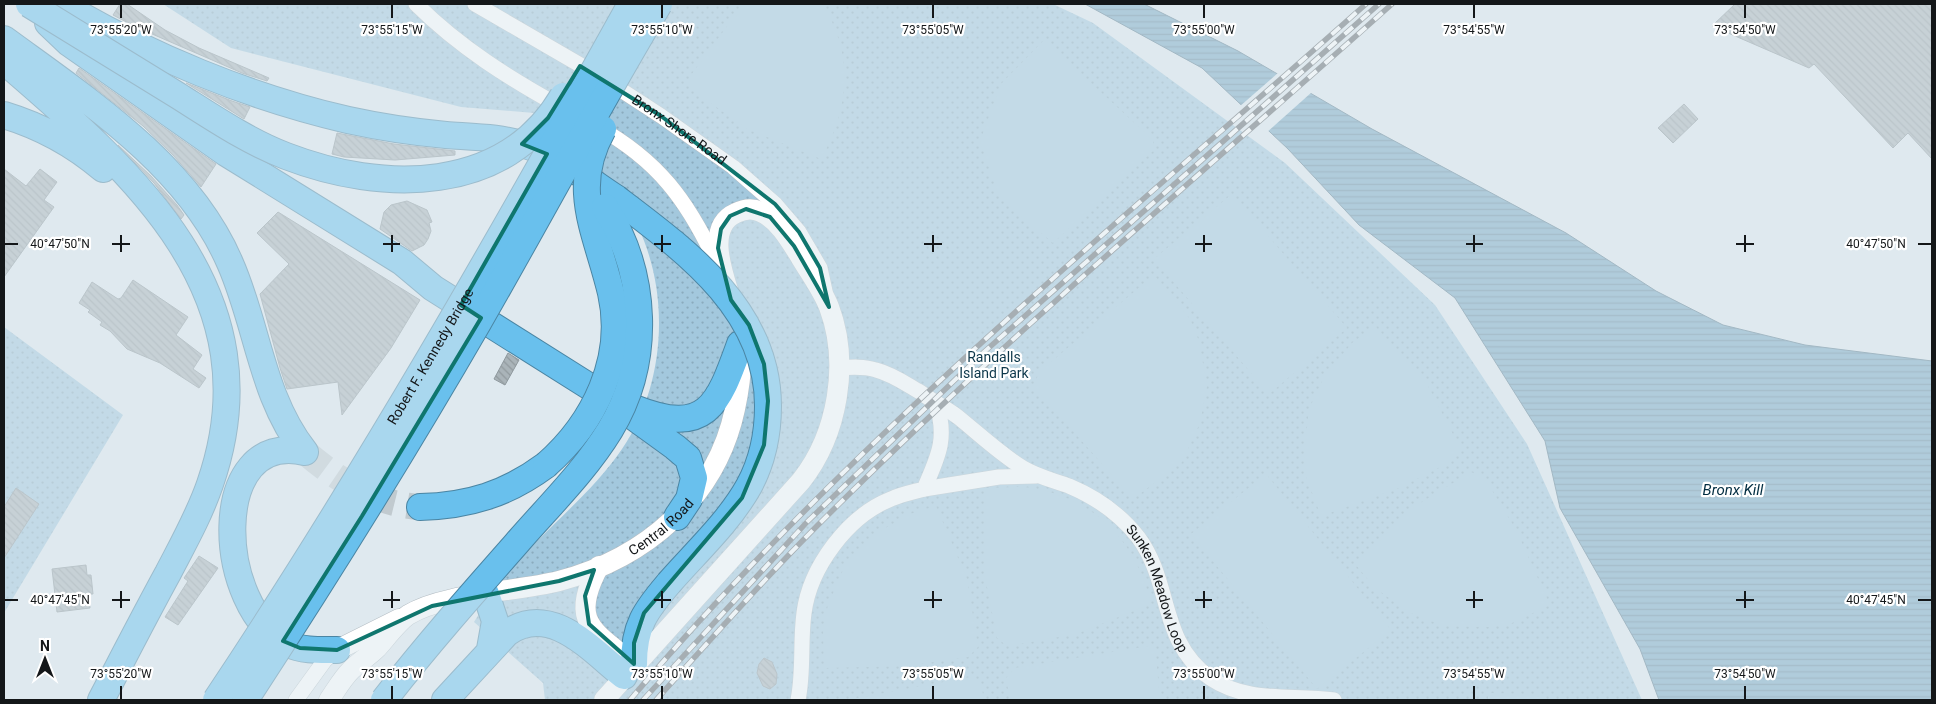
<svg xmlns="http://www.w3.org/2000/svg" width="1936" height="704" viewBox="0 0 1936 704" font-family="Roboto,sans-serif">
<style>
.grass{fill:url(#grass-dots)}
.pitch{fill:#a3c8dd}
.water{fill:url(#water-rules);stroke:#5a7c90}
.pier{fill:#dfe9ef}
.building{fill:url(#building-back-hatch);stroke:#8f999e}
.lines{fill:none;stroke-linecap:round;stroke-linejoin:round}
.highway-tunnel{stroke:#c1cacf;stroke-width:26;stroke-dasharray:26 13;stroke-linecap:butt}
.street-casing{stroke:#b5bec4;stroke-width:16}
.secondary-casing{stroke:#b5bec4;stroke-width:21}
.highway-casing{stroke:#4b85a3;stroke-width:28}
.street{stroke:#fff;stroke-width:15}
.secondary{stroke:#fff;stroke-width:20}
.highway{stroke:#69c0ed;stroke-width:26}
.rail-casing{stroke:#62676b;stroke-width:5.5}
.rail{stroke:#fff;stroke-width:4;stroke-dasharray:11;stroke-linecap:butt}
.highway-bridge-casing{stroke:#4b85a3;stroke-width:28;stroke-linecap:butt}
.highway-bridge{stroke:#69c0ed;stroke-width:26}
.marked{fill:none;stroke:#0f766e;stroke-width:4;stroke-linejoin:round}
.ticks{fill:none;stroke:#141719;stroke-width:2}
.labels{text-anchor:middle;stroke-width:4.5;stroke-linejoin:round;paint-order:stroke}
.street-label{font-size:14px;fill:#141719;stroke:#fff}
.park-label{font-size:14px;fill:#0d374a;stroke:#fff}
.water-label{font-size:15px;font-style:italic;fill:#022d41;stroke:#fff}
.ticks-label{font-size:12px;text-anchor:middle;fill:#141719;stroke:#fff;stroke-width:4.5;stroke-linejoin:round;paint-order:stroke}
</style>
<defs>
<pattern id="grass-dots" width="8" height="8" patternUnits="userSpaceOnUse" patternTransform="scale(1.25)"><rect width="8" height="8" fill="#a3c8dd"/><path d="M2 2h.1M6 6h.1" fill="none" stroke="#8babbd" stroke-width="1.8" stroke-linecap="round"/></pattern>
<pattern id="water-rules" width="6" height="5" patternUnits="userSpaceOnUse" patternTransform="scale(1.25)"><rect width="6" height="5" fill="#78a8c3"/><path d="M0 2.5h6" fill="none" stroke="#61889e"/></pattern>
<pattern id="building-back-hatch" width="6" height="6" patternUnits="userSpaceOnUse" patternTransform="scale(1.25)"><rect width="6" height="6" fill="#aab4b9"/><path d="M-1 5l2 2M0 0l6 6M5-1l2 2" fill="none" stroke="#919a9e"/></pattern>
</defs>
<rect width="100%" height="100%" fill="#dfe9ef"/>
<path class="grass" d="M163,4H1053L1093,23L1285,163L1435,305L1527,444L1642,700H545L543,683L474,622C484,606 494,589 506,575C542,531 590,496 622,449C670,378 672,274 624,202C602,169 574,142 546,114L461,107L231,48Z
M4,327L123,415L4,613Z"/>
<path class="pitch" d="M748,4H822C855,55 849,108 821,159L747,129L691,89V75L728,25Z
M1044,40L1153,140L1154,150L1053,243L999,197L980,141L1001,84Z
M1232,194L1347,328L1269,394L1154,259Z
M1154,275L1190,319L1199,341L1207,386L1200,423L1182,462L1133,499L1035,388L1038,373Z
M1376,327L1428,386L1460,448L1454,460L1399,488L1321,516L1306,477L1304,455L1309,409L1325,375L1353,342Z
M1471,472L1484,477L1516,530L1550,605L1512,623L1490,627L1444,626L1408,612L1374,587L1356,565L1412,508Z
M1266,474L1391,630L1317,689L1191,534Z
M986,488C1001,488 1018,486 1032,488C1096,499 1137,543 1151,604L1076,634L1007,646L997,638L984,572Z
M936,506L967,579L978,647L968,657L907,666L824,668L823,627L828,605L846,563L873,535L910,514Z
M1155,645L1160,700H1010L1006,678L1015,668Z
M970,677L981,684L984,700H847Z
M1488,693L1530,694L1551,700H1488Z"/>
<path class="water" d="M1085,4H1144L1238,51L1372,129L1566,233L1656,291L1723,325L1805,345L1932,361V700H1659L1640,649L1560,508L1545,441L1455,298L1359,225L1288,149L1202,68Z"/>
<path class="pier" d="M1279,72L1312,92L1266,133L1239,107Z"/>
<path class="building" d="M120,4H127L165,30L199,48L269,78L267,81L242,73L136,27L113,15Z
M1735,4H1932V159L1908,133L1893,148L1814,64L1809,68L1712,26Z
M79,68L216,164L201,187L173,155L143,126L76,73Z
M186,83L232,101L250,107L244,119Z
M1684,104L1698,119L1673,143L1658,128Z
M337,133L394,144L455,151V155L395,160L344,157L332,154Z
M118,145L151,176L177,205L184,215L181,219L154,183Z
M4,169L26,186L40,169L57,182L44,200L54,207L4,277Z
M407,201L427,210L432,222L429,223L431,231L428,239L424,245L412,251L380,229L384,212L391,205Z
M278,212L420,300L391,348L342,415L338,382L287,389L280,368L260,294L289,264L257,233Z
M133,280L188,317L176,335L202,355L193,369L206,378L199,388L160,363L127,349L110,331L100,325L102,322L88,312L90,310L79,303L92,282L118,299L121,298Z
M508,353L519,360L505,385L494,379Z
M16,488L39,504L4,558V507Z
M199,556L218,568L178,625L165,617L188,581L184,578Z
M86,565L87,575H91L93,594H89L90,608L57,612L52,569Z
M764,658L772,662L777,674L776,684L770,689L763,686L757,673L759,664Z"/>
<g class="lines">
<path class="highway-tunnel" d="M305,452C339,481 375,504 420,507"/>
<g class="street-casing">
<g id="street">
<path d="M416,4C459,47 510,79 563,108"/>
<path id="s1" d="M475,4L601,77L661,116L733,167L775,204L799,232L820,268L825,291"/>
<path d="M596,126C658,160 688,201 717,264"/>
<path id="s2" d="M839,368C851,367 864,366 876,370C892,374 906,384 920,392C932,401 946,408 958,417C979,434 1000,454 1023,468C1038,477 1053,480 1069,486C1095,497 1120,514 1138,537C1173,584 1158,640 1210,678C1249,704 1291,694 1334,700"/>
<path d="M924,489L999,477L1036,476"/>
<path d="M296,700L325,660L337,650"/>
<path d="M798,700C804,671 800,642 804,613C810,567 848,516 891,499C902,494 913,492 924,489C938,457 948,438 936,403"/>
</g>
</g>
<g class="secondary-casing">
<g id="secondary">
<path d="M599,566C569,622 592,630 634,664"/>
<path d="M337,650L399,619"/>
<path id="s3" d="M329,700C336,690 342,679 351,670C359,662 369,656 377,648C386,638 397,623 408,615C443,593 516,592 559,581C646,558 716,498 735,409C739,390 742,371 741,353"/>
<path d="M604,700L801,481C838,434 850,363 829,307C823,291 810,273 801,258C791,242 779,220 761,212C753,208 744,209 736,213C704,227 724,276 731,300"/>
</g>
</g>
<g class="highway-casing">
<path id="highway" d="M61,4C149,56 249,97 348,120C380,127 413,132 446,135C473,137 502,137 528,146C560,156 588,180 616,198
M48,23L69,43L226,153L402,262L433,288L606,397L675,447L688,458L694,478L689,499L677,517
M4,39C87,100 188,165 230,263C258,326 261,396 305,452
M4,61C133,172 276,294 210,484C199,516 183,544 168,573C145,615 123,658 101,700
M4,115C40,126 74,144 103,169
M634,408C707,437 718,405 740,344
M305,452C207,429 215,609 288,644C303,651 320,650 337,650
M420,507C468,506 507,494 546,465
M486,594L495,621L490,649
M634,664C634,626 645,611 669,583
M445,700L507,633C551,602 591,650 624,676"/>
</g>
<use href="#street" class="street"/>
<use href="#secondary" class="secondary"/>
<use href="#highway" class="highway"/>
<g class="rail-casing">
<path id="rail" d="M630,700C848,442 1114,228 1366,4
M643,700L807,522L984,352L1379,4
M656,700C714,636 771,571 833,510C1011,333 1205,171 1392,4"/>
</g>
<use href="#rail" class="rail"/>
<g class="highway-bridge-casing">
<g id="highway-bridge">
<path d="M29,4C78,34 128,65 177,95C212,117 247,141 286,156C382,193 505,195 563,96"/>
<path d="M616,198C686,251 768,310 768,406C768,434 762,462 749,486C729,522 696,552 669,583"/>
<path d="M546,465C594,423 626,359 611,293C597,233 569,189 603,129"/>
<path id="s4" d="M216,700C366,475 500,240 631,4"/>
<path d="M245,700C326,576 404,451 478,323C539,217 596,109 659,4"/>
<path d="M384,700C426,646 471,595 516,544C548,507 585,471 610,430C652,361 647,273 605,207"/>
</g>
</g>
<use href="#highway-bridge" class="highway-bridge"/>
</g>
<path d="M0 0H1936V704H0ZM580,66L661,116L775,204L799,232L820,268L829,307L794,246L770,217L746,209L730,216L721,229L718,248L731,300L749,325L764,364L768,401L764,445L742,498L644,613L634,643V664L589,624L585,596L594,570L559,581L432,606L337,650L300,648L283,641L362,516L481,318L461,305L547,154L522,144L548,118Z" fill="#dfe9ef" fill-opacity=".55" fill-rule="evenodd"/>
<path class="marked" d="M580,66L661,116L775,204L799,232L820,268L829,307L794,246L770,217L746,209L730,216L721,229L718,248L731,300L749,325L764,364L768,401L764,445L742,498L644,613L634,643V664L589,624L585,596L594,570L559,581L432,606L337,650L300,648L283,641L362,516L481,318L461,305L547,154L522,144L548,118Z"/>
<path class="ticks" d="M121,5V18M392,5V18M662,5V18M933,5V18M1204,5V18M1474,5V18M1745,5V18M121,235V252M392,235V252M662,235V252M933,235V252M1204,235V252M1474,235V252M1745,235V252M5,244H18M112,244H130M383,244H400M654,244H671M924,244H942M1195,244H1212M1466,244H1483M1736,244H1754M1918,244H1931M121,591V608M392,591V608M662,591V608M933,591V608M1204,591V608M1474,591V608M1745,591V608M5,600H18M112,600H130M383,600H400M654,600H671M924,600H942M1195,600H1212M1466,600H1483M1736,600H1754M1918,600H1931M121,686V699M392,686V699M662,686V699M933,686V699M1204,686V699M1474,686V699M1745,686V699"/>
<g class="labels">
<g class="street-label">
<text dy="5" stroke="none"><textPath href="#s1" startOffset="240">Bronx Shore Road</textPath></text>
<text dy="5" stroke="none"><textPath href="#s4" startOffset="405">Robert F. Kennedy Bridge</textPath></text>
<text dy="5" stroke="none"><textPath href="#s3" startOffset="389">Central Road</textPath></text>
<text dy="5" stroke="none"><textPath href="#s2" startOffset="406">Sunken Meadow Loop</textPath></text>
</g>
<g class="park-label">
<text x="994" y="362">Randalls<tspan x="994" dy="16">Island Park</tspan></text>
</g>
<g class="water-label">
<text x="1733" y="495">Bronx Kill</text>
</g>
</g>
<g class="ticks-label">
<text x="121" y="34">73°55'20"W</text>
<text x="392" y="34">73°55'15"W</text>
<text x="662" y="34">73°55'10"W</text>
<text x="933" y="34">73°55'05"W</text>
<text x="1204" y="34">73°55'00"W</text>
<text x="1474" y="34">73°54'55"W</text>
<text x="1745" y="34">73°54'50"W</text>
<text x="60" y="248">40°47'50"N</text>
<text x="1876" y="248">40°47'50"N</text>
<text x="60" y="604">40°47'45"N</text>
<text x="1876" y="604">40°47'45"N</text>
<text x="121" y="678">73°55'20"W</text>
<text x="392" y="678">73°55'15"W</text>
<text x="662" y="678">73°55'10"W</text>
<text x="933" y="678">73°55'05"W</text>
<text x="1204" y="678">73°55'00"W</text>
<text x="1474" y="678">73°54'55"W</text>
<text x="1745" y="678">73°54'50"W</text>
</g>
<rect width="1936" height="704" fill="none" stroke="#141719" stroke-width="10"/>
<g transform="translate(45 659)" stroke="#ffffff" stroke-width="4" paint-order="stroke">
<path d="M0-4L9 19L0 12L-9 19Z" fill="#141719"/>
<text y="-8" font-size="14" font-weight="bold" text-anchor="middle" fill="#141719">N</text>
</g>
</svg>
